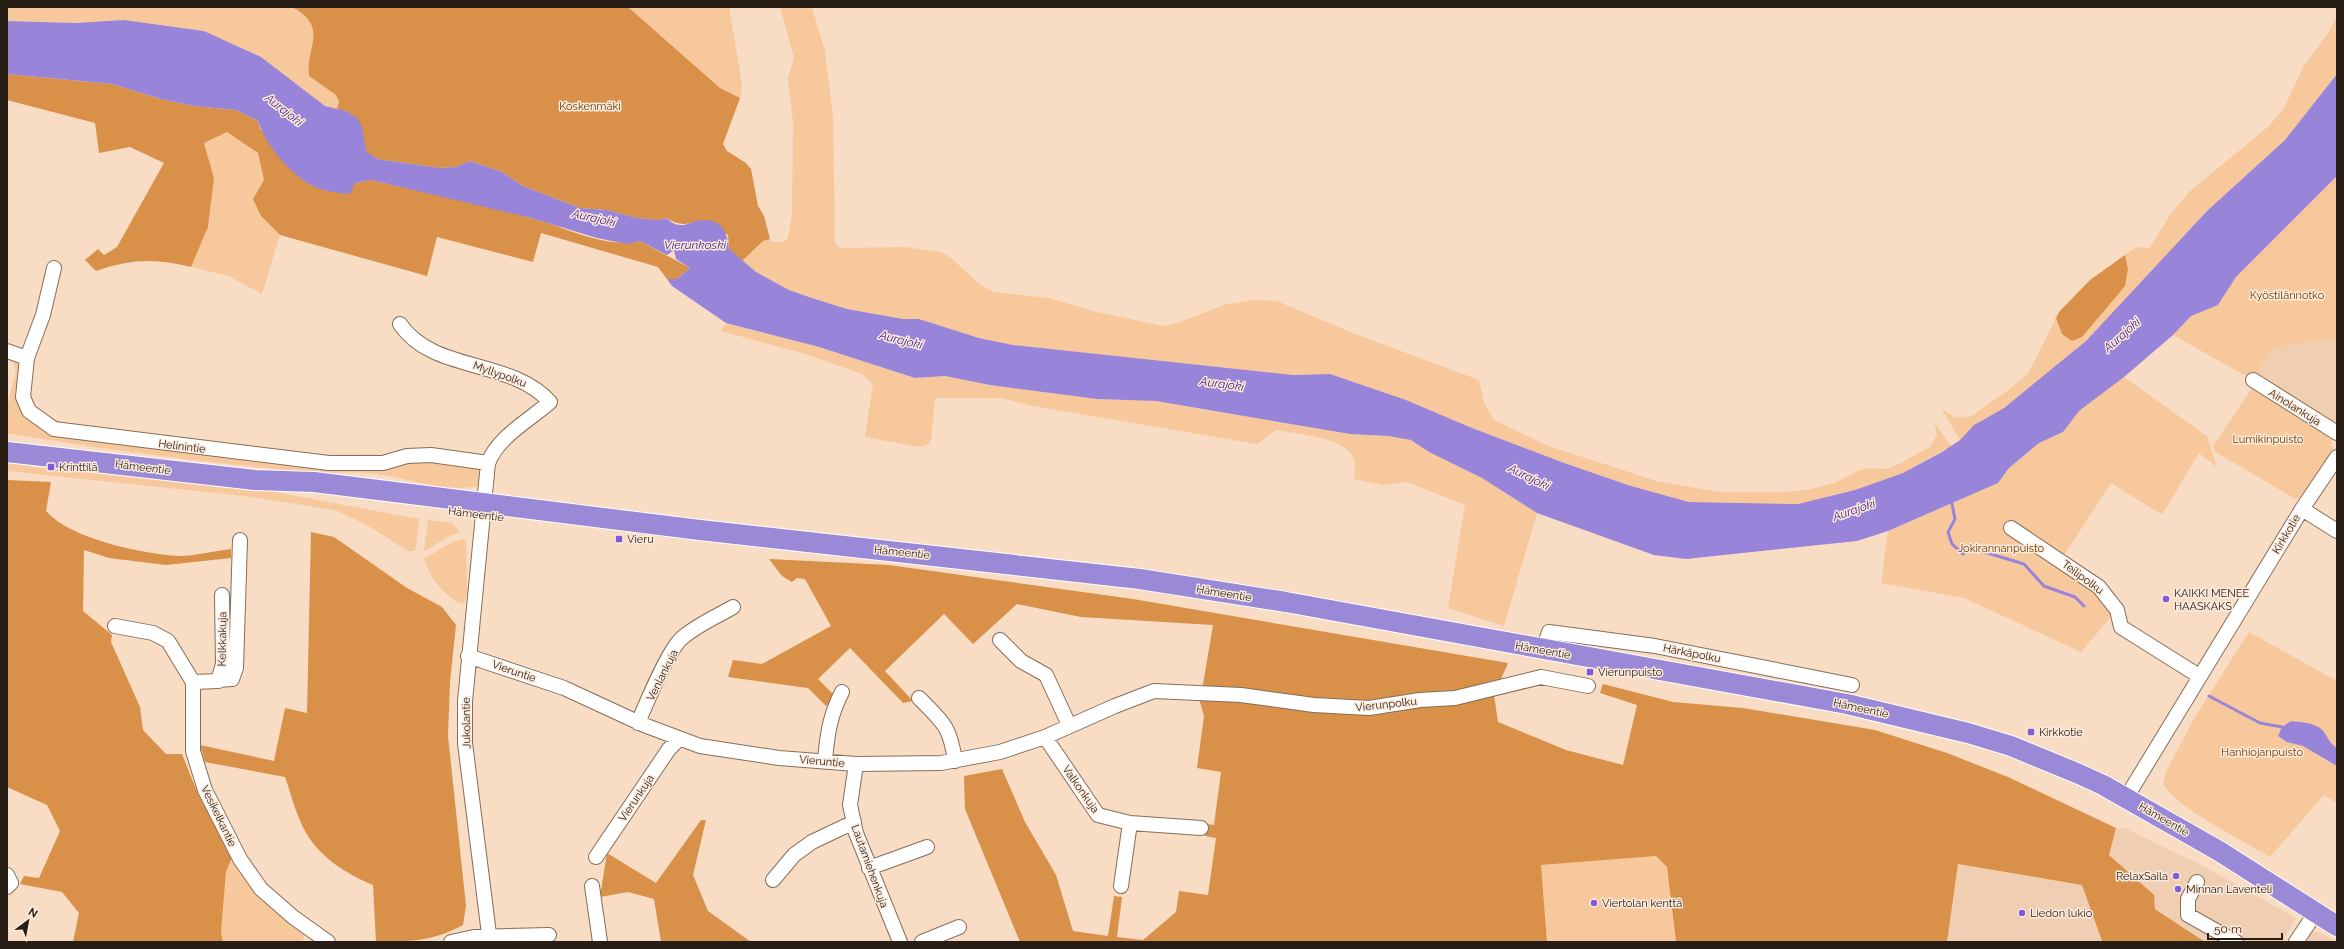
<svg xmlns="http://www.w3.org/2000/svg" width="2344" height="949" viewBox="0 0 2344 949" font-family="Raleway,sans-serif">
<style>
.built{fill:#f0ceb1}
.green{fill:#f8c89d}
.forest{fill:#d99049}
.water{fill:#9885da}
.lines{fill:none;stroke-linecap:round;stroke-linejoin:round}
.stream{stroke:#9885da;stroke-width:3}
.minor-casing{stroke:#866e58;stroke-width:16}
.highway-casing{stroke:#fff;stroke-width:22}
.minor{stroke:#fff;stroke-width:14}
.highway{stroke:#9a89d7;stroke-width:20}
.poi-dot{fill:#805dd8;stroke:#fcebdd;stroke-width:1.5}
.labels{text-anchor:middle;stroke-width:3;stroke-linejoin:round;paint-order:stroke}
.park-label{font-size:11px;fill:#6a3a00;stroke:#fcebdd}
.street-label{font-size:11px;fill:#271d14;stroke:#fcebdd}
.poi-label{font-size:11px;fill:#271d14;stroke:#fcebdd;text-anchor:start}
.water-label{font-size:12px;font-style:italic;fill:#462487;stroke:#fcebdd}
</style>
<rect width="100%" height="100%" fill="#f8dcc4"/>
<path class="built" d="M2337,338V427L2256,375L2272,348Z
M2116,828H2124L2201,865L2296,918L2282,942H2205L2155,908L2109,854Z
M1958,864L2082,885L2102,941L2105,942H1947Z
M2308,932H2319L2335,942H2303Z"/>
<path class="green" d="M7,7H292C330,27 305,48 309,76L336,95L339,102L337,109L325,106L261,57L204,31L124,20L75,23L7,21Z
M628,7H729L742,84L740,98L720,88Z
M780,7H812L825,51L833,118L835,243L840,248L906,247L940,252L950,257L980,285L994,292L1049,298L1093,311L1163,326L1177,323L1224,305L1254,300L1277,301L1350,332L1479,380L1484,402L1494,420L1546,445L1656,481L1719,492H1784L1806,490L1835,483L1857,471L1869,468L1886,469L1899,464L1930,447L1937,435L1934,422L1951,446L1903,473L1855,490L1798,504L1689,502L1631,486L1567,464L1472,428L1406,400L1330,374L1293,375L1013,345L979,338L919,319H903L847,309L789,290L756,272L741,262L763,241L770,239L772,242H784L788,238L792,215L793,122L788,78L794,58Z
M2337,16V74L2285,140L2208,210L2086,341L2004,408L1974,425L1960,440L1941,408L1955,418L1970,417L2007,391L2028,374L2056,318L2062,334L2082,337L2100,315L2128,269L2125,255C2133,249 2139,244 2149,249L2170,215L2190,191L2269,126L2284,108L2303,67L2328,33Z
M227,132L258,153L264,180L261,216L280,235L262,294L228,276L191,267L208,227L214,178L204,143Z
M2337,176V338L2272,348L2253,380L2173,335L2191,316L2218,305L2236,277Z
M726,323L819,347L915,378L945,376L990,385L1097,399L1156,401L1350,434L1388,436L1411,440L1429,452L1482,478L1537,513L1504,626L1448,608L1465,505L1407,482L1383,485L1354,479C1354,473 1356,466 1354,460C1349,437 1296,434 1276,430L1257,444L1033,406L1000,398H935L931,440L929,444L919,447L865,437L873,384L862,374L805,354L721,331Z
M7,344L37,352C27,396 23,409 70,425L319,455L376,454L383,463L431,455L488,463L486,483C454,497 410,478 377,474C353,471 328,474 304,472C205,462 105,450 7,433V406L16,372L13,361L7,357Z
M2124,377L2207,436L2217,467L2199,453L2162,515L2111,483L2061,560L2117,610L2081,652L1964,598L1881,583L1888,531L1998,483L2009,468L2039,443L2063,432L2079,411Z
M2254,385L2333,437L2331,445L2336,450L2303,497L2295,499L2214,451L2213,446Z
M9,462L40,468H78L249,487L419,519L416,547L414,551H408L365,524L334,510L244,496L7,471V463Z
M428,520L452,523L460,532C446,535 437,546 424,551Z
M463,539L466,541L467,595L464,603H459C441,592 430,579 424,558C437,553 450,540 463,539Z
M2249,632L2337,681V803L2324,795L2270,857C2246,842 2172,806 2163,783L2165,774L2193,720Z
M1656,856L1667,867L1676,942H1547L1541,865Z
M232,857L257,893L275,911L305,935L302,942H223L221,932L226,872Z"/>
<path class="forest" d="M292,7H628L720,88L740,98L723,144L727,151L746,163L751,169L758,206L764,216L770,239L763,241L741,262L729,249L728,235L703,220C690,224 679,227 667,218L659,220L637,218L607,210L580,208L523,186L502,172L470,161L456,167L440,168L377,159L366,152C362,132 359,114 337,109L339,102L336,95L309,76C305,48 330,27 292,7Z
M7,74L112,84L161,99L193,106L236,110L258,121L260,129L355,183L371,180C424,193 478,202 531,218C565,227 605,249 640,241L690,268L677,279H667L658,267L541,233L533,262L437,237L427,276L280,235L261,216L253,199L264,180L258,153L227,132L204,143L214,178L208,227L191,267C156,258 130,259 96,271L85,260L98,249L104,255L117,247L164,163L130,147L99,153L95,123L7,100Z
M2125,255L2128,269L2125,286L2082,337L2072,341L2062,334L2056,318L2059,312L2090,280Z
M7,480L51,482L46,511C70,539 143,554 179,556C195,556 214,551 231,549V558L166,565L109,558L84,550L83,611L112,635L111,642L140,707L143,730L166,754H182L198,794L232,857L226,872L221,932L223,942H73L79,913L62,892L20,884L24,876L39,878L60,831L47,805L7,787Z
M311,532L334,537L407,588L442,607L456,625L450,682L448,736L466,906L463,925C434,941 409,942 376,942L373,885C346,874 316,855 303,827C295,811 291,794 285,777L205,762L200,745L274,761L285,708L307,713Z
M769,559L889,565L1133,599L1508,663L1494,695L1498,722L1566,750L1623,765L1637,705L1600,693L1603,684L1673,702L1743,708L1875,730L1947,753L2008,777L2116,828L2109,855L2154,895L2155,909L2205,942L2102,941L2082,885L1958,864L1947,942H1676L1667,867L1656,856L1541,865L1547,942H1020L965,809L964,776L1002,769L1025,822L1056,875L1073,931L1108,936L1114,896L1122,897L1117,937L1143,940L1176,912L1179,891L1208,895L1216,838L1205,836L1207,824L1214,825L1221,772L1197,768L1204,716L1200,702L1213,625L1081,617L1017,604L973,644L944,614L885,671L913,701L903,703L850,648L818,679L836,697L826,706L808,688L728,677L733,660L762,664L831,626L805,579L797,578L792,582L782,576Z
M701,820H706L693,875L708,911L751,942H661L654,899L628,892L600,897L607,853L656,883Z"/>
<path class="water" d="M124,20L204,31L261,57L325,106L346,111L357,118L362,127L366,151L377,159L440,168L456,167L470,161L502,172L523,186L580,208L607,210L637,218L659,220L667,218C669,220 672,223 675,224C685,228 694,220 703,220C722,219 728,234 729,249L756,272L789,290L812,298L847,309L903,319H919L979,338L1013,345L1293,375L1330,374L1406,400L1472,428L1567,464L1631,486L1689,502L1798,504L1855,490L1903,473L1942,452L1960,440L1974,425L2004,408L2086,341L2208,210L2285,140L2337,74V176L2236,277L2218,305L2191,316L2173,335L2124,377L2079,411L2063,432L2039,443L2009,468L1998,483L1888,531L1857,541L1686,559L1654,555L1537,513L1482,478L1429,452L1411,440L1388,436L1350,434L1156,401L1097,399L990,385L945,376L915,378L819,347L726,323L672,286L667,279H677L690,268L676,259L674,250L667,255L640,241L627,244L597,238L531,218L371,180L355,183L350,194C335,193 315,190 303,180C284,166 265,143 258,121L236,110L193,106L161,99L112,84L7,74V21L75,23Z
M2291,721C2300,722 2313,723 2320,728C2327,733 2328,743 2337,748V766L2303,746L2287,742L2278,736L2282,727Z"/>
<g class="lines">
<path class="stream" d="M1951,499L1955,519L1948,532L1952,544L1963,554L1971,548L2024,564L2044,586L2075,597L2084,606
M2209,696L2260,723L2282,727"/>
<g class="minor-casing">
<path id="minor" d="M54,268L43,315L27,358L23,397L29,411L54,429L329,463H383L407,456L431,455L488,463
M400,324C433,373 510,358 550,402C531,419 496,438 488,464C487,470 487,477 486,483L465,701V743L490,942
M7,351L27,358
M2253,380L2337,433
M2302,509L2337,531
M2011,528L2099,587L2117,610L2121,627L2199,676
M115,626L153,633L168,641L193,682V751L205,790L240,859L261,889L293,917L328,942
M1000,640L1021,661L1046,675L1069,725
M1543,650L1549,632L1655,646L1852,685
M468,656L564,688L644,725L700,746L779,758L856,764L941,763L1000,752L1045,737L1115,706L1154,691L1241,695L1314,705L1369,708L1420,700L1455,698L1541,677L1588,686
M218,680L232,679L236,668L240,540
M193,682L218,681L223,664L222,595
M919,698C943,722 950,726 955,761
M638,723C646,704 668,650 682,638C697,625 716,617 733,607
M1045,737L1098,815L1130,823L1201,828
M825,761C827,735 830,715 842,692
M856,764L850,805L856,833L900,942
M2126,798L2302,509L2337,457
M596,857L669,749L678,740
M869,868L927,847
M7,875L11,883L7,887
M773,880L794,855L812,842L854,822
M2197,882L2188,899V915L2236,942
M592,886L600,942
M1121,886L1130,823
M451,942L474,937L549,935
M922,942L959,927
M2296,942L2316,912"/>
</g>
<g class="highway-casing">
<path id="highway" d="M7,452L255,480L314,482L700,530L1140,579L1286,602L1847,704L1968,733L2011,746L2079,774L2103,785L2219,851L2337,926"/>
</g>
<use href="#minor" class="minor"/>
<use href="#highway" class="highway"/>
</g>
<g class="poi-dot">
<rect x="47" y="463" width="8" height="8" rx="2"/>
<rect x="615" y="535" width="8" height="8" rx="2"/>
<circle cx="2166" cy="599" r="4"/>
<rect x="1586" y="668" width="8" height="8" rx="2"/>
<rect x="2027" y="728" width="8" height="8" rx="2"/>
<circle cx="2176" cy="876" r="4"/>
<circle cx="2178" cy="889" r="4"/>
<circle cx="1594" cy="903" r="4"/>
<circle cx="2022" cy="913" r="4"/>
</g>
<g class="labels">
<g class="park-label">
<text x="590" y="110">Koskenmäki</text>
<text x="2287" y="299">Kyöstilännotko</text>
<text x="2268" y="443">Lumikinpuisto</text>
<text x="2001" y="552">Jokirannanpuisto</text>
<text x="2262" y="756">Hanhiojanpuisto</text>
</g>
<g class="street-label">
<text transform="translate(500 374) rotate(20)" y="4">Myllypolku</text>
<text transform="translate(2295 407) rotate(32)" y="4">Ainolankuja</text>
<text transform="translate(182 446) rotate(7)" y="4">Helinintie</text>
<text transform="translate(143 467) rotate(7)" y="4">Hämeentie</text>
<text transform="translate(476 514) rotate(7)" y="4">Hämeentie</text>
<text transform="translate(2286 534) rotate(-59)" y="4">Kirkkotie</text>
<text transform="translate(902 552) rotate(6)" y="4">Hämeentie</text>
<text transform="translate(2083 577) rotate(37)" y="4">Teilipolku</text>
<text transform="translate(1224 593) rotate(9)" y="4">Hämeentie</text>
<text transform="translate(222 639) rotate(-89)" y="4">Kelkkakuja</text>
<text transform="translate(1543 650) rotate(10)" y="4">Hämeentie</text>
<text transform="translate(1692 653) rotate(11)" y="4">Härkäpolku</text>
<text transform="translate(514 671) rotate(19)" y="4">Vieruntie</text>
<text transform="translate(662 675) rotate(-63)" y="4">Venlankuja</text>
<text transform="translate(1386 704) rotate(-6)" y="4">Vierunpolku</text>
<text transform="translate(1861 708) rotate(12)" y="4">Hämeentie</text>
<text transform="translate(466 723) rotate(-91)" y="4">Jukolantie</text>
<text transform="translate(822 761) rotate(5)" y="4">Vieruntie</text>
<text transform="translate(1081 789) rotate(55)" y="4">Valkonkuja</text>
<text transform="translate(636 798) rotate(-56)" y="4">Vierunkuja</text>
<text transform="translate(219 816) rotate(64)" y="4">Vesikelkantie</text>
<text transform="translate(2164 819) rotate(30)" y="4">Hämeentie</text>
<text transform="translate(870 866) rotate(70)" y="4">Lautamiehenkuja</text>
</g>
<g class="poi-label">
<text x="59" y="471">Krinttilä</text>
<text x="627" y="543">Vieru</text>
<text x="2174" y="597">KAIKKI MENEE<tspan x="2174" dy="13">HAASKAKS</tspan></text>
<text x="1598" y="676">Vierunpuisto</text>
<text x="2039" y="736">Kirkkotie</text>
<text x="2168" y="880" text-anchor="end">RelaxSaila</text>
<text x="2186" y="893">Minnan Laventeli</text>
<text x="1602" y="907">Viertolan kenttä</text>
<text x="2030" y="917">Liedon lukio</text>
</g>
<g class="water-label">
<text transform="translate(284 110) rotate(38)" y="4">Aurajoki</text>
<text transform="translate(594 218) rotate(13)" y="4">Aurajoki</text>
<text x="695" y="249">Vierunkoski</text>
<text transform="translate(2122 335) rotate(-42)" y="4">Aurajoki</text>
<text transform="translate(901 340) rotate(14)" y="4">Aurajoki</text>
<text transform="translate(1222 384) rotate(8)" y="4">Aurajoki</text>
<text transform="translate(1529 477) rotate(26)" y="4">Aurajoki</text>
<text transform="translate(1854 510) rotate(-19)" y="4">Aurajoki</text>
</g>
</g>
<rect width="2344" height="949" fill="none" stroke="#271d14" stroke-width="16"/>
<g transform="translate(28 921) rotate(32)" stroke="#fcebdd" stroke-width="3" paint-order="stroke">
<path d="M0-3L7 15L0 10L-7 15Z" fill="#271d14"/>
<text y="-6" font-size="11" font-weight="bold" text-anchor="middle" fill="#271d14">N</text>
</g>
<path d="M2208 933v6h74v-6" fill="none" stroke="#271d14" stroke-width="2"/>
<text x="2214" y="933" font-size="12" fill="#271d14" stroke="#fcebdd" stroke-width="3" paint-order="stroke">50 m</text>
</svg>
